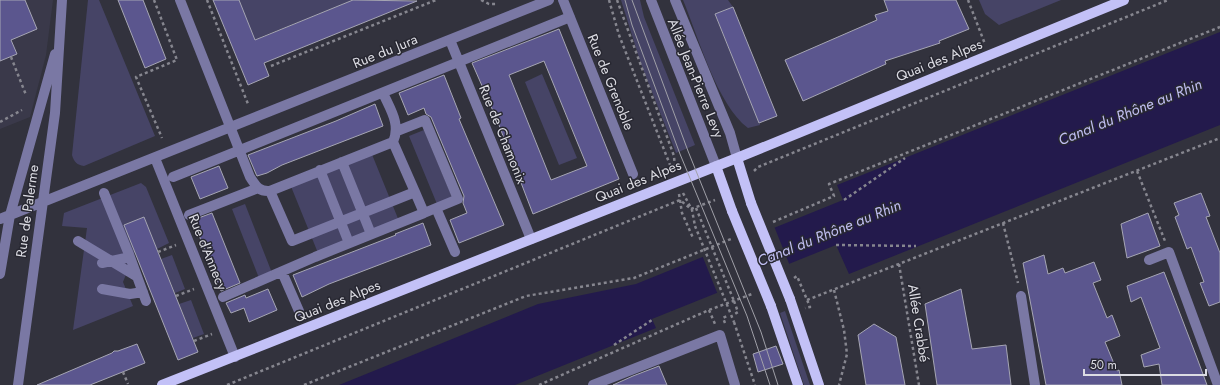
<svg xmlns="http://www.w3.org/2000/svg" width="1220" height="385" viewBox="0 0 1220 385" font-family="Jost,sans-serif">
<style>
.built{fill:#3a394a}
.green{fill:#464466}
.water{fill:#231a4c}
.pier{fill:#32323d}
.building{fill:#5b568e;stroke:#a6a6b4;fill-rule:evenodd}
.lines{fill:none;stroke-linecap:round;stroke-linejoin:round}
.path{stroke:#86868f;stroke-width:2.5;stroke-dasharray:3 3;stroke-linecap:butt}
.minor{stroke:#7a78a4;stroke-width:10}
.major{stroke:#c3c1f7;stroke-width:10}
.tram{stroke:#a0a0a8;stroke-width:1}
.path-bridge{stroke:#86868f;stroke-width:2.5;stroke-dasharray:3 3;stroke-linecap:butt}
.major-bridge{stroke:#c3c1f7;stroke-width:10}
.labels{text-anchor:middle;stroke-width:3;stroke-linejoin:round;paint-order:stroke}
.street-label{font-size:14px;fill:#dcdce3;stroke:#282832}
.water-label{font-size:15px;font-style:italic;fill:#c0bef1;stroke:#282832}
</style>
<rect width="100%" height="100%" fill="#32323d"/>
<path class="built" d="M0,0H53L46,55L30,117L0,129Z"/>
<path class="green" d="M88,0H99L155,136L84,166C77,165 74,162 72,155Z
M239,0H353L261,37L257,46Z
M621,0H640L644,17L695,145L676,153L641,64Z
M683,0H728L733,7L715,15L760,125L748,128C717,105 698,36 683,0Z
M979,0H1061L999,25L985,14Z
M542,74L577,158L559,165L525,82Z
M424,130L452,197L437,204L409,136Z
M371,152L399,221L318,253L290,184Z
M141,183L146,187L169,243L157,249L144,217L124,225L135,252L123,282L133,306L73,330L87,228L62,226L64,213Z
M245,204L272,273L259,278L232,209Z
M172,255L185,289L175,293L161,259Z
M191,300L204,334L193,338L179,304Z
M785,311L810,385H804L780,313Z"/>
<path class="water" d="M1220,32V125L849,274L836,245L652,319L656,328L515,385H339L538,304L636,284L843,200L837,185Z"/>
<path class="pier" d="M774,226L790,266L718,295L702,255Z"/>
<path class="building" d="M0,0H25L37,29L11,40L17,54L0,61Z
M118,0H143L166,59L145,68Z
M213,0H239L255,40L353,0L417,1L264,63L269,76L248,85Z
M884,0H956L969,29L939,41L940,43L885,61L886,64L803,101L785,60L877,20L875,15L888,11Z
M733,7L777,116L759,123L715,14Z
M559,29L619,179L533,214L497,120L472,63ZM544,61L587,166L551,180L509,75Z
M444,75L461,118L459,119L504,225L459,243L450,220L467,213L463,203L464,196L431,117L426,114L424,108L408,115L399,93Z
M375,104L383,126L282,165L267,173L257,176L256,174L248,155L336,121Z
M219,166L228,188L200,199L191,177Z
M1201,193L1210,216L1206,217L1220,253V302L1209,306L1200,283L1204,282L1191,247L1187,249L1175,217L1179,215L1174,203Z
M212,213L240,283L221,291L193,220Z
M1148,213L1160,246L1127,258L1121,224Z
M144,217L198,352L178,360L124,225Z
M423,223L431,245L329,284L302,297L293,275L396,235L395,234Z
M1044,255L1048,274L1063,268L1065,273L1094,262L1101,280L1093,283L1107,318L1112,315L1120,336L1105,342L1117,371L1119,370L1122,385H1046L1023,263Z
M1164,272L1197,358L1207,385H1162L1159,364L1144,367L1141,355L1160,348L1141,297L1131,302L1127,286Z
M268,289L277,310L249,322L244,308L231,313L226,303L245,295L246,298Z
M961,289L972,349L1006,345L1011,385H937L925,304Z
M874,324L896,337L905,385H866L858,335Z
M137,344L145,363L90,385H37L112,353L114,351H118Z
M776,346L783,364L758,372L753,354Z
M659,366L667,385H613L633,376Z"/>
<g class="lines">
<path class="path" d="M154,0L177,60L136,77L162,138
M207,0L248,104
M481,0L489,4H496
M609,0L619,35L672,170
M617,0L674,156L675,169
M968,0L985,44
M11,57L26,95
M271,66L436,0
M0,122L22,110
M754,171L758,167L1168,0
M1137,171L1165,241
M683,193L692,210L695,226
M679,194L682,213L693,238
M844,200L905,158
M691,209L715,200
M773,222L834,196L829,184L1220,27
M1003,223L1018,283
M836,245L916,246
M158,252L176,245
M899,264L919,385
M794,278L797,276L810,307L805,308
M834,290L844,330L847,354L839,385
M176,296L194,289
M807,300L1220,138
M734,301L738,312L735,314
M709,310L715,324
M734,322L755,385
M725,323L723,318L727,316
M194,341L212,334
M614,345L652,320
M123,372L128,384
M227,385L680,200L691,209
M304,385L526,296L634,278L731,239
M539,385L709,310L752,294"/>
<path class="minor" d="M180,0L250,177C256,186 259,192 270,191L292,241L415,192L424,213L315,257L223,297
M563,0L633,174
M651,0L716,166
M675,0L730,133L737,158
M450,40L531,239
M383,93C390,109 401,124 393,142L415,192
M397,131L425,120L458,199L424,213
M155,158L235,357
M342,162L371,234
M320,170L349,243
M173,177L570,17
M270,191L393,142
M436,208L455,252
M189,215L258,188
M0,219L549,0
M78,241L136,276
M130,257L146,301
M1149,260L1169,252L1218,385
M102,263L130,257L104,193
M282,272L299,311
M0,274L10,215L55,54
M102,289L130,294L143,292
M1021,296L1035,385
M18,385L55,113L62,0
M593,385L720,335L735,385"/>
<path class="major" d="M737,158L751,203
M716,166L732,211
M790,299L819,385
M771,306L798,385
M162,385L737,158L1124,0"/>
<path class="tram" d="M625,0L632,25L680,154L747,316L770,385
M632,0L688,151L761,332L778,385"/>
<path class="path-bridge" d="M696,208L734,301
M695,226L734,322"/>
<path class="major-bridge" d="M751,203L790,299
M732,211L771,306"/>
</g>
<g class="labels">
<g class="street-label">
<text transform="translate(385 51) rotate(-22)" y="5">Rue du Jura</text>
<text transform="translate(939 60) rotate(-22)" y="5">Quai des Alpes</text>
<text transform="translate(696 78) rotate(68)" y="5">Allée Jean-Pierre Levy</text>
<text transform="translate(611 82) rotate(68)" y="5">Rue de Grenoble</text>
<text transform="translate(503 134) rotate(68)" y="5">Rue de Chamonix</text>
<text transform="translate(638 181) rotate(-22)" y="5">Quai des Alpes</text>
<text transform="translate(27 211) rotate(-82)" y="5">Rue de Palerme</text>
<text transform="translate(208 252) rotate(68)" y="5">Rue d'Annecy</text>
<text transform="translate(337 301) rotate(-22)" y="5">Quai des Alpes</text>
<text transform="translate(919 323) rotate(81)" y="5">Allée Crabbé</text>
</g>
<g class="water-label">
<text transform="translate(1130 112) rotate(-22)" y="5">Canal du Rhône au Rhin</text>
<text transform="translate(829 233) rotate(-22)" y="5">Canal du Rhône au Rhin</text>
</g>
</g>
<path d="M1084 369v6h122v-6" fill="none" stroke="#dcdce3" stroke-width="2"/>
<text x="1090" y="369" font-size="12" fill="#dcdce3" stroke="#282832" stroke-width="3" paint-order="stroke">50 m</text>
</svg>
